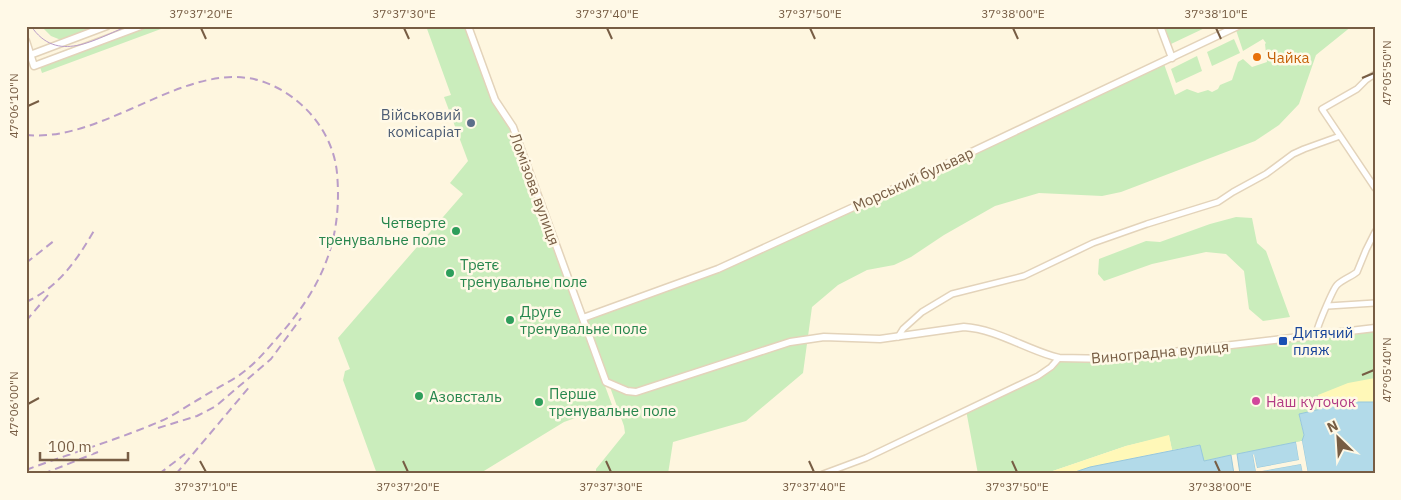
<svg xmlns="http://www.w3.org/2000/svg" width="1401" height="500" font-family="'IBM Plex Sans',sans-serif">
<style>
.green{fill:#caedbc}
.sand{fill:#fff8b8}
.water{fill:#b2dae9;stroke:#97c8dc}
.pier{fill:#fef6df}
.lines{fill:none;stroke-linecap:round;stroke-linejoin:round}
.minor-casing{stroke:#e3d3ba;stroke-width:8}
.tertiary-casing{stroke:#e3d3ba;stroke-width:9}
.minor{stroke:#fff;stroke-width:5}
.tertiary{stroke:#fff;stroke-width:6}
.tram{stroke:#ba9dc8;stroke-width:1}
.rail{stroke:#ba9dc8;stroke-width:2;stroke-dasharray:8 5;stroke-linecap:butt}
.ticks{fill:none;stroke:#775d44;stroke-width:2}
.food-dot{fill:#e8710a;stroke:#fff9e7;stroke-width:2}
.service-dot{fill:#5c6f8a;stroke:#fff9e7;stroke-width:2}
.leisure-dot{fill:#2e9e5b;stroke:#fff9e7;stroke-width:2}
.transit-dot{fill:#1a4fb4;stroke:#fff9e7;stroke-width:2}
.hotel-dot{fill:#d1479c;stroke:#fff9e7;stroke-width:2}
.labels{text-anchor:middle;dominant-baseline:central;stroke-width:5;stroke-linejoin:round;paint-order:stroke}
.food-label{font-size:15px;fill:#c56008;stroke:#fff9e7;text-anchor:start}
.service-label{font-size:15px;fill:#4e5e75;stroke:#fff9e7;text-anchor:end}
.street-label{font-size:15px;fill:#775d44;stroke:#fff9e7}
.leisure-label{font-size:15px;fill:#27864d;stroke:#fff9e7;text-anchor:start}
.transit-label{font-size:15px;fill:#164399;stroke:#fff9e7;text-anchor:start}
.hotel-label{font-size:15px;fill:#b23c85;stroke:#fff9e7;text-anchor:start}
.neatline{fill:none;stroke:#775d44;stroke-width:2}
.ticks-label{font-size:12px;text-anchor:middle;fill:#775d44}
</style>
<rect width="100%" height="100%" fill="#fef6df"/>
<!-- green -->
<path class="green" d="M41,26h58l-38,14 -10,-4z
M151,26h18l-127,47 -2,-6z
M426,26h39l27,75 19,29 101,275 -48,17 -85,52h-102l-34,-94 2,-9 5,-2 -12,-31 125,-144 -13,-11 18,-22 -24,-64 7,-2z
M1164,26h45l-38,18z
M1243,26h109l-36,29 -17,49 -20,21 -24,16 -134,51 -19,4 -63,-3 -44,13 -51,29 -33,22 -17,8 -27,5 -29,15 -26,22 -9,66 -57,48 -73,21 -5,32h-72v-5l29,-36 -1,-7 -38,-106 134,-49 444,-207 11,31 12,-6 11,4 10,-3 4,2 6,-3 2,-4 12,-5 6,-18 5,-3 9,8 15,-5 -2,-18 1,-1 -3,-4 -20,12 -7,-21z
M1234,39l6,14 -28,13 -5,-14z
M1197,56l5,15 -26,12 -5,-14z
M1236,217l16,1 5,25 9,8 24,66 -27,4 -14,-12 -5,-38 -18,-17 -20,-2 -54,12 -48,17 -6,-7 1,-15 47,-18 14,1 50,-18z
M1375,328v64l-57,3 3,14 -22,6 5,21 -2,5 -99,20 -3,-16 -28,5 -3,-14 -43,10 -82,28h-66l-12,-64 72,-34 21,-18 39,1z"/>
<!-- sand -->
<path class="sand" d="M1375,378v24h-56l-1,-7 30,-12z
M1169,435l3,15 -82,17 -21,7h-25l82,-28z"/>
<!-- water -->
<path class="water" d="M1319,402h56v72h-67l-6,-33 2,-6 -5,-21 22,-5z
M1296,442l3,18 -42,8 -3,-13h-1l3,17 45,-8 2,10h-63l-3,-20z
M1200,445l4,16 27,-6 3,19h-165l21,-7z"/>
<!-- pier -->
<path class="pier" d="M1300,441h2l6,33h-5l-2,-10 -45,8 -3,-17 1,-1 3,14 42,-8 -3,-18h3l3,20 1,1z"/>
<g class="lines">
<!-- minor casing -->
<g class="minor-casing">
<path id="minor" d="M1375,74l-9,6 -9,9 -35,20 53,79
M1328,306l47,-3
M1316,335c0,-6 17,-46 21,-50 6,-6 14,-8 20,-13l9,-22 9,-18
M898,337l5,-8 19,-17 30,-18 72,-18 69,-33 54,-19 71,-22 15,-10 33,-18 27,-20 11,-5 36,-13
M823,474l43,-16 172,-82 13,-9 8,-9"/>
</g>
<!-- tertiary casing -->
<g class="tertiary-casing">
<path id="tertiary" d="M468,26l27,74 18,27 93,255 21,9 9,1 154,-50 34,-5 56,2 84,-12c31,2 58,20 88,29l7,2 54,1 262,-31
M1160,26l12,32
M26,41l8,25 107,-40
M30,55l77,-29
M583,318l135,-49 186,-85 334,-158"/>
</g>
<!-- minor -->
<use href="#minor" class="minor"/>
<!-- tertiary -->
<use href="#tertiary" class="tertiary"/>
<!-- tram -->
<path class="tram" d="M31,26c26,39 64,13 97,0"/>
<!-- rail -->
<path class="rail" d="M26,135c80,8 161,-77 235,-54 40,13 72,50 76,92 6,68 -16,116 -60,165 -12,14 -24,28 -39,38 -12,8 -25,14 -37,22 -13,7 -26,17 -40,23 -44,19 -90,32 -135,49
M26,263l29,-23
M26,302c33,-15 51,-42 69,-73
M26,321l23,-27
M158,428l39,-12 19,-10 55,-47 30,-41
M43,474l55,-22
M159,474l26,-20
M176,474l75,-89"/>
</g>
<!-- ticks -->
<path class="ticks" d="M201,28l5,11M404,28l5,11M607,28l5,11M810,28l5,11M1013,28l5,11M1216,28l5,11M1362,78l12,-5M28,106l11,-5M1362,375l12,-5M28,404l11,-6M200,461l6,11M403,461l5,11M606,461l5,11M809,461l5,11M1012,461l5,11M1215,461l5,11"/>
<!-- markers -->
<circle class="food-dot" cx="1257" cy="57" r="5"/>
<circle class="service-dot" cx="471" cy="123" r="5"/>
<g class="leisure-dot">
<circle cx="456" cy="231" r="5"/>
<circle cx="450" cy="273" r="5"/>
<circle cx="510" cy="320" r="5"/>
<circle cx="419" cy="396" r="5"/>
<circle cx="539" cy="402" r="5"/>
</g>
<rect class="transit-dot" x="1278" y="336" width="10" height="10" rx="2.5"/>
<circle class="hotel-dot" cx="1256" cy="401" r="5"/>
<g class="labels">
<!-- food labels -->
<g class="food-label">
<text x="1267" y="57">Чайка</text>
</g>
<!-- service labels -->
<g class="service-label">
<text x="461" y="114">Військовий<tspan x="461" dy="17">комісаріат</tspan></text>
</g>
<!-- street labels -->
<g class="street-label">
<text transform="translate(913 179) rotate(-25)">Морський бульвар</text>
<text transform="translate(535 189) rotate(70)">Ломізова вулиця</text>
<text transform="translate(1160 352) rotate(-5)">Виноградна вулиця</text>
</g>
<!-- leisure labels -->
<g class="leisure-label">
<text x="446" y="222" text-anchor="end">Четверте<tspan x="446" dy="17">тренувальне поле</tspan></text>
<text x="460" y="264">Третє<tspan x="460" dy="17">тренувальне поле</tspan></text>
<text x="520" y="311">Друге<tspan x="520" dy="17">тренувальне поле</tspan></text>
<text x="549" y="393">Перше<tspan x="549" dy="17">тренувальне поле</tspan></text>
<text x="429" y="396">Азовсталь</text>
</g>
<!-- transit labels -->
<g class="transit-label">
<text x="1293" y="332">Дитячий<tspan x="1293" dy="17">пляж</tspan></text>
</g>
<!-- hotel labels -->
<g class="hotel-label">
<text x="1266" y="401">Наш куточок</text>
</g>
</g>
<!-- border -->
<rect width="1401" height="500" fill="none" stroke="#fff9e7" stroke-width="55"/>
<!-- north arrow -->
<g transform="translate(1338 438) rotate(335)" stroke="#fff9e7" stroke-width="4" paint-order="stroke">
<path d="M0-4L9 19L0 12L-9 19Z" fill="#775d44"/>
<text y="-8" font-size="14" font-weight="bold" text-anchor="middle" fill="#775d44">N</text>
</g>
<!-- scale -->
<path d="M40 452v8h88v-8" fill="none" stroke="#775d44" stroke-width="2.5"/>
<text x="48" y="452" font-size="15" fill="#775d44" stroke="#fff9e7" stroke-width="4" paint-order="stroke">100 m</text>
<rect x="28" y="28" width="1346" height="444" class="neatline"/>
<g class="ticks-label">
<text x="201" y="18">37°37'20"E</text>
<text x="404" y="18">37°37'30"E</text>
<text x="607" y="18">37°37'40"E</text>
<text x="810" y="18">37°37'50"E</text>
<text x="1013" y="18">37°38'00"E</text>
<text x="1216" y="18">37°38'10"E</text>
<text transform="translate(1387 73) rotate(-90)" y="4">47°05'50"N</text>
<text transform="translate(14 106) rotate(-90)" y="4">47°06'10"N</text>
<text transform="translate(1387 370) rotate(-90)" y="4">47°05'40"N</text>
<text transform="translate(14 404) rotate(-90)" y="4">47°06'00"N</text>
<text x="206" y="491">37°37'10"E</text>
<text x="408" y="491">37°37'20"E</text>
<text x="611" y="491">37°37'30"E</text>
<text x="814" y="491">37°37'40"E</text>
<text x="1017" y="491">37°37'50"E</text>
<text x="1220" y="491">37°38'00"E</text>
</g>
</svg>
